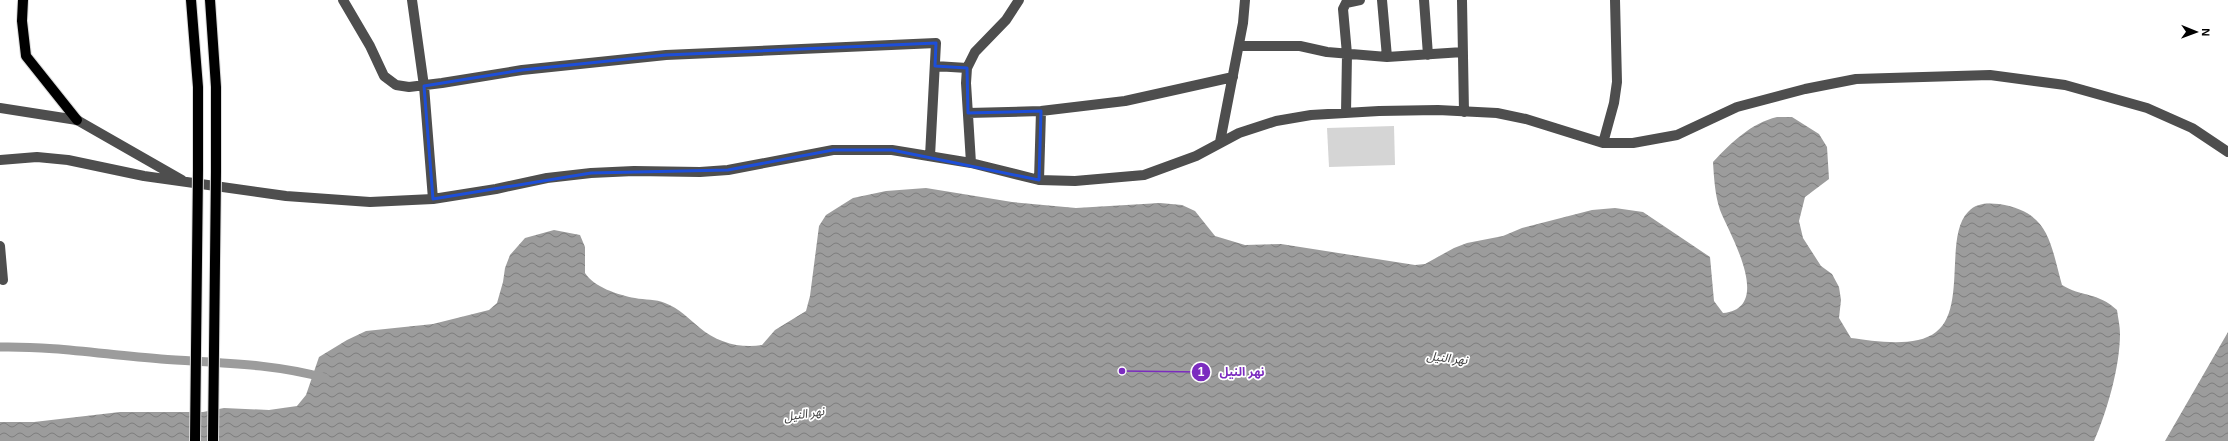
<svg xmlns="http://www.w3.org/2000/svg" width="2228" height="441" font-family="Arial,'Noto Sans Arabic',sans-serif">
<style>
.grass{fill:#d5d5d5}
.water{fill:url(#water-waves)}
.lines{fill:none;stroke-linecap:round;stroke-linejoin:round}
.canal{stroke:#9c9c9c;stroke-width:9}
.major-casing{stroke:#dbdbdb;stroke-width:12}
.minor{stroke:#4e4e4e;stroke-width:10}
.major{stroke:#000;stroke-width:10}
.major-bridge-casing{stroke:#dbdbdb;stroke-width:12;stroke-linecap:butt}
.major-bridge{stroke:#000;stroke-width:10}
.marked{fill:none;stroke:#1d4ed8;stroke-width:3;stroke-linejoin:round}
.labels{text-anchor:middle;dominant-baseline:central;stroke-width:3.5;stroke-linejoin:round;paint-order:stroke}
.water-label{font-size:12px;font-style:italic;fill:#3d3d3d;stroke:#fff}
.leader{fill:none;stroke:#7b2cbf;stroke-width:1.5}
.callout-dot{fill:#7b2cbf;stroke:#fff;stroke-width:1.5}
.mark-label{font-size:12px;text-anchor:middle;font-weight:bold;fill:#fff}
.callout-label{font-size:12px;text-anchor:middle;font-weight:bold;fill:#7b2cbf;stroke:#fff;stroke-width:3.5;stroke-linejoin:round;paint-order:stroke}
</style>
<defs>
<pattern id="water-waves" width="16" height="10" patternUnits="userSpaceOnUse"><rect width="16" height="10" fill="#9c9c9c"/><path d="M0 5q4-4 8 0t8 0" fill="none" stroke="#7d7d7d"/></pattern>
</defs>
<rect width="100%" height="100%" fill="#fff"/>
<!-- grass -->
<path class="grass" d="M1394,126l1,39 -66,2 -2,-39z"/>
<!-- water -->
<path class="water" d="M1777,117h15l27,17 8,13 2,32 -24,18 -6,24 4,17 18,28 11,8 7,13 2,13 -2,18 12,20c23,3 65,10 85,-6 31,-23 8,-96 32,-120 8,-9 19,-9 31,-8 51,8 51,39 63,81 19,12 36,7 55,25 1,8 3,16 3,24 0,32 -13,78 -26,107h-2094v-19h34l86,-10h83l21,-4 45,2 28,-4 9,-11 13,-38 28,-17 19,-9 67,-7 56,-14 8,-7 6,-21 2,-14 5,-13 15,-17 29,-8 26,5 5,12v26c9,14 33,22 50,25 10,2 21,1 30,5 14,5 24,16 35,25 16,14 41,21 62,17l13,-15 31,-19 4,-15 9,-70 7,-11 27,-17 33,-7 40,-3 86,14 64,6 84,-5 22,2 13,6 20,25 30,9 36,-1 134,21 10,-1 29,-16 13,-5 36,-7 19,-8 70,-18 23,-2 28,4 67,45 4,44 9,12c51,-5 7,-78 -3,-103 -5,-15 -6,-32 -7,-48 18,-19 38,-39 64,-45z
M2228,332v109h-63z"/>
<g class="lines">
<!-- canal -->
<path class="canal" d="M0,347c54,-1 107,8 161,12 54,4 111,4 164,19"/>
<!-- major casing -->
<g class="major-casing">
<path id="major" d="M23,0l-1,21 4,35 51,64
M191,0l7,87v83
M210,0l6,87v85"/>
</g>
<!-- minor -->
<path class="minor" d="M343,0l27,46 14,30 12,9 13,2 33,-4 80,-13 144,-15 270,-12 -6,113
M412,0l12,86 9,113
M1382,0l5,57
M1424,0l4,55
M1462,0l2,112
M1239,46h61l27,6 60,5 76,-5
M935,66l32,2
M0,108l77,12 105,60
M968,113l73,-2 84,-10 108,-24
M1346,113l1,-59 -4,-45 3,-6 14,-3
M1220,142l23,-119 2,-23
M1603,143l11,-40 3,-21 -2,-82
M0,160l37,-3 31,3 76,16 142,20 84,6 63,-3 63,-10 51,-11 44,-5 43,-2 66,1 28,-2 105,-20h59l79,13 68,17 36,1 69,-6 52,-19 43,-23 37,-12 35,-6 68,-4 59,-1 59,3 29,6 77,24h30l44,-8 60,-28 68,-18 51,-10 134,-4 75,10 82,23 45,20 36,24
M971,163l-5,-80 1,-15 8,-16 31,-32 13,-20
M1039,180l2,-69
M0,246l3,34"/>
<!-- major -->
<use href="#major" class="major"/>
<!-- major-bridge casing -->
<g class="major-bridge-casing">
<path id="major-bridge" d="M195,441l3,-271
M213,441l3,-269"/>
</g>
<!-- major-bridge -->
<use href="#major-bridge" class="major-bridge"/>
</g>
<!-- marked area -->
<path class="marked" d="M936,43l-1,23 32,2 1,45 73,-2 -2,69 -147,-30h-59l-105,20 -137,3 -158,26 -9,-113 98,-16 144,-15z"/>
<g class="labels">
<!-- water labels -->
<g class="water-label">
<text transform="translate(1447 358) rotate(6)">نهر النيل</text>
<text transform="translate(804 414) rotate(-9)">نهر النيل</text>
</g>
</g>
<!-- callouts -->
<path class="leader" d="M1122 371L1201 372"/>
<g class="callout-dot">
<circle cx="1122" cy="371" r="4"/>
<circle cx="1201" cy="372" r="10"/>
</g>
<g class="mark-label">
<text x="1201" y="376">1</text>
</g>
<g class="callout-label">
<text x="1242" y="376">نهر النيل</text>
</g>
<!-- north arrow -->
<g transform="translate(2196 32) rotate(91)" stroke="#ffffff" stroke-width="3" paint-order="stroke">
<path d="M0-3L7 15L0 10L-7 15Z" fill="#000000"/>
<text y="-6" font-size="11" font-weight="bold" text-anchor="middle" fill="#000000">N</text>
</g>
</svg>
